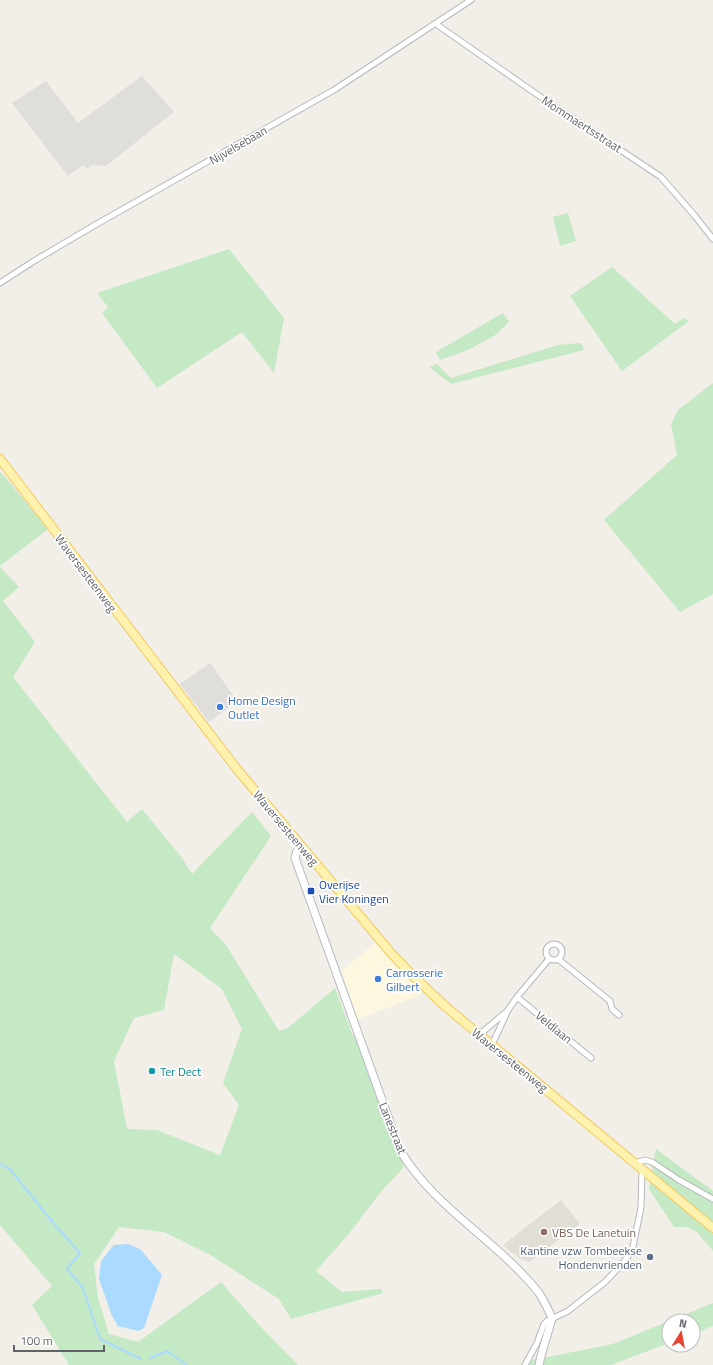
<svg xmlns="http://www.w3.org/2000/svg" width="713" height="1365" font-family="'Titillium Web',sans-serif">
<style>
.commercial{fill:#fef7e0}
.industrial{fill:#e0deda}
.education{fill:#e1ded6}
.green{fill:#c5e8c5;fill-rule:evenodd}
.water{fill:#aadaff}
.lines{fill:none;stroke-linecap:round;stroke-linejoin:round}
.stream{stroke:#aadaff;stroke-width:2}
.street-casing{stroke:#b5b8bc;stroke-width:7}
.secondary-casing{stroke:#b6babf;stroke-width:9}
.primary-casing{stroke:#f2c960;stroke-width:10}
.street{stroke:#fff;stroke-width:5}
.secondary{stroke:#fff;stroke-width:7}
.primary{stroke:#fff2af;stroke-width:8}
.shop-dot{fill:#3f7fe0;stroke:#fff;stroke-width:1.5}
.transit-dot{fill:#1a4fb4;stroke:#fff;stroke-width:1.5}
.culture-dot{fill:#0f9aa8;stroke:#fff;stroke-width:1.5}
.education-dot{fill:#8d6e63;stroke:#fff;stroke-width:1.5}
.service-dot{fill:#5c6f8a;stroke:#fff;stroke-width:1.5}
.labels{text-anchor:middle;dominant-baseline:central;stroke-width:3.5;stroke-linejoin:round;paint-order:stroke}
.street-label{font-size:12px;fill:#5f6368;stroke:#fff}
.shop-label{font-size:12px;fill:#366cbe;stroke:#fff;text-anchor:start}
.transit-label{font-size:12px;fill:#164399;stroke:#fff;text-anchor:start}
.culture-label{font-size:12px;fill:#0d838f;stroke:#fff;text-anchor:start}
.education-label{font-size:12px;fill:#785e54;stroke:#fff;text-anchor:start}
.service-label{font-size:12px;fill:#4e5e75;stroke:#fff;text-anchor:end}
</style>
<rect width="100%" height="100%" fill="#f1efe8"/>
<!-- commercial -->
<path class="commercial" d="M375,943l48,51 -65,25 -17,-48z"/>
<!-- industrial -->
<path class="industrial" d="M142,76l32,36 -68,54 -13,-1 -6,4 -4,-4 -15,11 -56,-73 34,-22 32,42z
M210,663l23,32v9l-24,18 -29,-38z"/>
<!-- education -->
<path class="education" d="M561,1200l19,24 -51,38 -11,-4 -2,-4 -4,-1 -9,-8z"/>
<!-- green -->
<path class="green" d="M568,213l8,28 -16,5 -7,-29z
M229,249l55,69 -10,55 -32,-41 -85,56 -55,-75 6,-6 -11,-14z
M612,267l63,57 9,-6 5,3 -67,50 -52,-75z
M503,313l6,9 -15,14 -26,14 -28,10 -4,-8z
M581,343l3,7 -133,34 -22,-17 8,-3 14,14 107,-33z
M713,383v211l-33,18 -76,-92 73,-65 -6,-31 7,-14z
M1,472l47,57 -48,37v-93z
M0,567l19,20 -16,14 32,41 -22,35 114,145 15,-13 40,49 10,16 60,-62 19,24 -61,92 16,17 53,86 9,-3 47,-40 17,45 8,15 44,119 -24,26 -33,43 -31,35 26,21 39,-3 2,4 -92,26 -12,-20 -70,-45 -45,-22 -45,-5 -25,37 4,34 11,36 29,8 83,-60 37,42 40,41h-229l-37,-60 20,-19 -52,-61zM174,954l48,35 20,40 -19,54 16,22 -19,50 -63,-25 -30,-1 -13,-68 20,-43 30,-8z
M656,1149l57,42v60l-16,-19 -10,-5h-13l-25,-38z
M713,1303v23l-20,8v-13h-24z
M669,1321v22l-58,22h-89l5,-4 86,-17z"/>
<!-- water -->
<path class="water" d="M128,1244l12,5 22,26 -18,53 -6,3 -20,-5 -6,-10 -13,-37 2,-18 13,-16z"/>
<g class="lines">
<!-- stream -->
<path class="stream" d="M0,1164l10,5 45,56 25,28 -13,16 16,19 17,51 41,20
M150,1358l17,-7 20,14"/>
<!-- street casing -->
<g class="street-casing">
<path id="street" d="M436,24l96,67 129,86 34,39 18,23
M0,283l34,-22 61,-36 239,-135 137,-90
M546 952a8 8 0 1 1 16 0a8 8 0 1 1-16 0Z
M558,959l52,42 2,8 7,6
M517,997l74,61
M479,1035l27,-23
M492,1045l16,-35 9,-13 32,-38
M635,1163l10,-3 7,2 27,18 34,19
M525,1365l12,-22 7,-19 3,-3 21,-10 37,-29 18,-19 9,-12 9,-43 1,-38"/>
</g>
<!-- secondary casing -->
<g class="secondary-casing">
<path id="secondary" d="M301,847l-4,4 -2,7 105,292c33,57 98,91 139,143 5,8 9,16 13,25 -4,16 -10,31 -13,47"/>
</g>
<!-- primary casing -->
<g class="primary-casing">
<path id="primary" d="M0,459l236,309 155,185 20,21 35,33 267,221"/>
</g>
<!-- street -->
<use href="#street" class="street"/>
<!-- secondary -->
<use href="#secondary" class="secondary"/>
<!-- primary -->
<use href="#primary" class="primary"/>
</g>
<!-- markers -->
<g class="shop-dot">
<circle cx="220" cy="707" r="4"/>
<circle cx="378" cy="979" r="4"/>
</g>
<rect class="transit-dot" x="307" y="887" width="8" height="8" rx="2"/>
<circle class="culture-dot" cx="152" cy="1071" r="4"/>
<circle class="education-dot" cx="544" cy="1232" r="4"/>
<circle class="service-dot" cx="650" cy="1257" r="4"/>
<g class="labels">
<!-- street labels -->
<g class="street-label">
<text transform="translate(582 124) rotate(33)">Mommaertsstraat</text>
<text transform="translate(238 145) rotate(-30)">Nijvelsebaan</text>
<text transform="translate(86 573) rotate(53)">Waversesteenweg</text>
<text transform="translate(286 828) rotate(50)">Waversesteenweg</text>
<text transform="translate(554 1027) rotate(39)">Veldlaan</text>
<text transform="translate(510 1060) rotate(39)">Waversesteenweg</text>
<text transform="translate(393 1128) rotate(68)">Lanestraat</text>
</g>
<!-- shop labels -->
<g class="shop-label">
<text x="228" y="700">Home Design<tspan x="228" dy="14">Outlet</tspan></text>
<text x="386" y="972">Carrosserie<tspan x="386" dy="14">Gilbert</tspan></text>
</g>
<!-- transit labels -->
<g class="transit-label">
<text x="319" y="884">Overijse<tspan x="319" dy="14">Vier Koningen</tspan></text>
</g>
<!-- culture labels -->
<g class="culture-label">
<text x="160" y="1071">Ter Dect</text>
</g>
<!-- education labels -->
<g class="education-label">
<text x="552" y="1232">VBS De Lanetuin</text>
</g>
<!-- service labels -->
<g class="service-label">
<text x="642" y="1250">Kantine vzw Tombeekse<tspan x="642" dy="14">Hondenvrienden</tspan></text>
</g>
</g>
<!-- north arrow -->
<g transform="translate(681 1333) rotate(11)"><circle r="19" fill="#ffffff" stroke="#bfc1c3"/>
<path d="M0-3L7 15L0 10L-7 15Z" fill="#ea4335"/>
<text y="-6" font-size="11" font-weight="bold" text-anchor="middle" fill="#5f6368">N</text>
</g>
<!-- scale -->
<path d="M14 1345v6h90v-6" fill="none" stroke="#5f6368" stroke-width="2"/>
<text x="20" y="1345" font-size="12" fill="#5f6368" stroke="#ffffff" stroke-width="3" paint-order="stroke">100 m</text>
</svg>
